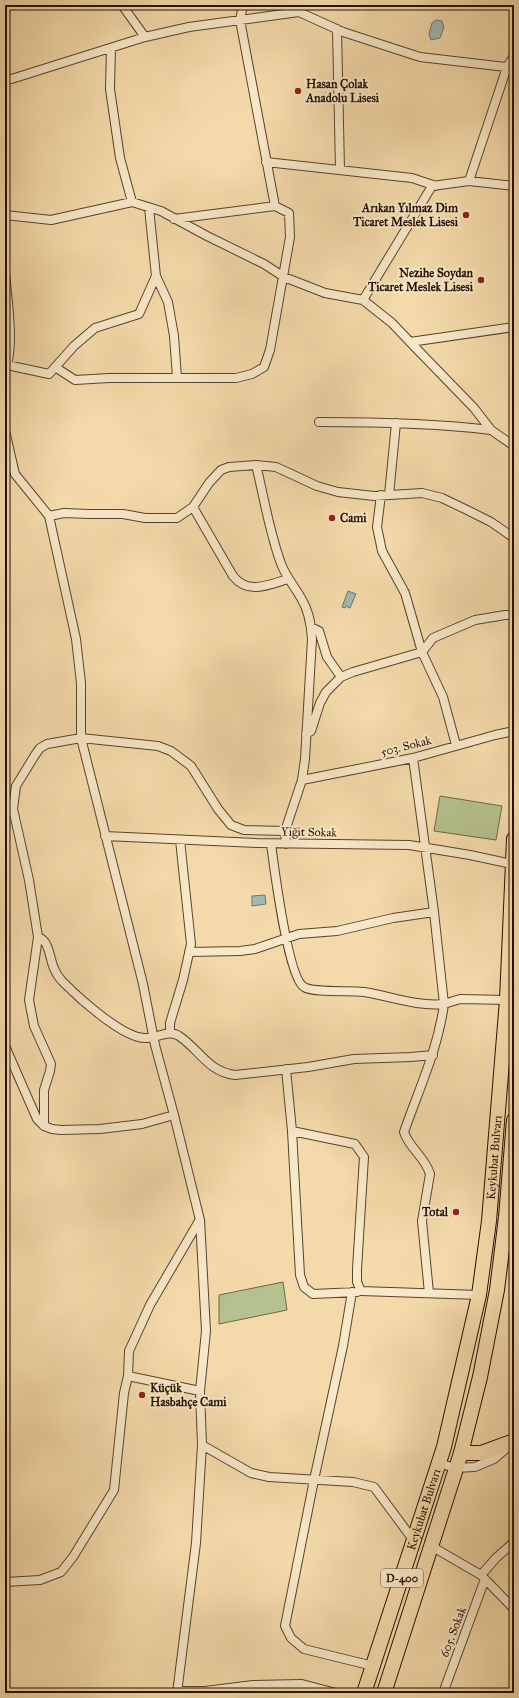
<svg xmlns="http://www.w3.org/2000/svg" width="519" height="1698" font-family="'IM FELL Great Primer',serif">
<style>
.green{fill:#b5c18e;stroke:#6c6947}
.water{fill:#a1b8b4;stroke:#6f756c}
.lines{fill:none;stroke-linecap:round;stroke-linejoin:round}
.street-casing{stroke:#58432a;stroke-width:10}
.highway-casing{stroke:#241100;stroke-width:16}
.street{stroke:#f8e7c8;stroke-width:8}
.highway{stroke:#f4daaa;stroke-width:14}
.poi-dot{fill:#8f2418;stroke:#f8e7c8;stroke-width:1.5}
.labels{text-anchor:middle;dominant-baseline:central;stroke-width:4;stroke-linejoin:round;paint-order:stroke}
.shield{fill:#f8e7c8;stroke:#64513c;stroke-width:1}
.shield-label{font-size:11px;font-weight:bold;fill:#241100}
.poi-label{font-size:12px;font-weight:bold;fill:#241100;stroke:#f8e7c8;text-anchor:start}
.street-label{font-size:12px;fill:#241100;stroke:#f8e7c8}
</style>
<rect width="100%" height="100%" fill="#f4daaa"/>
<filter id="stains"><feTurbulence type="fractalNoise" baseFrequency=".005" numOctaves="4"/><feColorMatrix values="0 0 0 0 .2 0 0 0 0 .09 0 0 0 0 .02 0 0 0 .5 -.17"/></filter>
<radialGradient id="worn" r=".72"><stop offset=".6" stop-color="#630" stop-opacity="0"/><stop offset="1" stop-color="#630" stop-opacity=".3"/></radialGradient>
<!-- green -->
<path class="green" d="M440,796l62,10 -6,34 -62,-9z
M283,1282l4,28 -68,14v-29z"/>
<!-- water -->
<path class="water" d="M436,20l6,1 2,6 -4,11 -9,2 -2,-6 3,-11z
M348,591l8,3 -6,14 -4,-2 -1,2 -3,-1z
M265,895l1,9 -14,2v-10z"/>
<g class="lines">
<!-- street casing -->
<g class="street-casing">
<path id="street" d="M122,5l23,32
M510,5l4,2
M337,29l3,141
M111,48l-1,41 10,69 12,44
M5,81l140,-44 44,-10 110,-15 44,20 77,25 94,11
M266,162l146,16 24,8
M469,181l38,-114 7,-11
M5,215l46,5 81,-18 29,9 46,25 57,28 20,13 41,16 38,7 29,23 18,19 64,66 17,22 23,16
M174,219l101,-13 -35,-186 3,-15
M5,273c2,22 10,77 0,96
M156,276l12,26 6,34 3,42
M363,300l69,-114 37,-5 45,5
M410,342l104,-15
M7,365l42,9 25,-28 21,-18 44,-14 17,-38 -7,-68
M55,367l20,13 34,-2h127l16,-4 12,-7 6,-17 20,-113 -1,-24 -14,-7
M319,422c58,0 115,1 172,8
M5,431l10,43 34,42 27,123 5,44v55l62,246 12,61 19,70 26,105 6,111 -6,60 2,54 -6,98 -19,150
M256,465c8,32 14,71 26,101 5,12 13,21 19,32 8,13 10,26 11,41l-7,120 -3,21 -17,51 1,13
M381,495l-4,32 5,24 23,42 17,59 21,45 13,48
M389,495l7,-72
M193,507l40,69c15,19 35,9 55,3
M49,516l15,-3 25,1h34l22,4h32l16,-11 16,-24 12,-13 8,-3 27,-2 20,2 41,19 21,6 36,4 48,-3 20,5 23,11 26,13 23,16
M311,627l8,4 8,26 14,20
M306,734l5,-3 9,-28 6,-11 15,-15 12,-5 69,-20 11,-14 42,-18 30,-5h9
M302,780l111,-22 82,-23 19,-4
M105,836l152,7 152,2 61,10 42,9
M271,844c3,22 17,134 33,143 9,6 46,3 60,5 26,4 53,15 80,12l-10,-92 -21,-154
M38,937c12,4 11,21 16,31 2,6 6,11 10,15 16,16 58,54 80,55 11,1 25,-9 35,-2 20,13 29,36 56,39l73,-8 46,-8 57,-2 22,-2
M189,952l51,-1 15,-2 44,-15 38,-3 56,-13 41,-6
M170,1033v-10l13,-43 8,-36 -11,-104
M5,1046l32,73 7,7 8,3 9,1 39,-1 42,-5 32,-9
M286,1069l6,62 8,144 4,12 9,7 44,-2
M44,1126v-36l6,-19 1,-7 -17,-38 -5,-26 9,-63 -9,-57 -16,-71 3,-23 19,-31 5,-7 7,-4 34,-6 77,8 13,5 20,15 27,43 13,16 13,5 41,1
M292,1131l63,13 9,13 -7,112v13l4,9 118,4
M352,1292l-9,54 -29,134 -29,146 6,12 13,11 69,17
M429,1293l-7,-72 8,-47c-5,-17 -21,-26 -26,-42 15,-43 34,-83 40,-128l16,-5 47,1
M128,1376l1,-25 21,-46 49,-84
M202,1445l49,28 18,4 84,5 21,5 40,54
M439,1463l16,5 20,-1 19,-8 15,-13
M431,1546l50,29 33,34
M481,1575l15,-17 18,-16
M5,1582l35,-2 21,-8 12,-15 41,-67 10,-97 4,-17 72,15
M5,1637v27
M177,1691h28l48,-6 49,-1 34,9
M443,1693l42,-114"/>
</g>
<!-- highway casing -->
<g class="highway-casing">
<g id="highway">
<path d="M461,1453h20l33,-12"/>
<path id="s1" d="M364,1693l80,-246 35,-152 10,-74 18,-221 7,-161"/>
<path d="M384,1693l77,-240 19,-76 17,-87 9,-73 8,-97"/>
</g>
</g>
<!-- street -->
<use href="#street" class="street"/>
<!-- highway -->
<use href="#highway" class="highway"/>
</g>
<!-- markers -->
<g class="poi-dot">
<circle cx="298" cy="91" r="4"/>
<circle cx="466" cy="215" r="4"/>
<circle cx="481" cy="280" r="4"/>
<circle cx="332" cy="518" r="4"/>
<circle cx="456" cy="1212" r="4"/>
<circle cx="142" cy="1395" r="4"/>
</g>
<g class="labels">
<!-- shield labels -->
<rect class="shield" x="381" y="1569" width="42" height="18" rx="3"/>
<g class="shield-label">
<text x="402" y="1578">D-400</text>
</g>
<!-- poi labels -->
<g class="poi-label">
<text x="306" y="84">Hasan Çolak<tspan x="306" dy="14">Anadolu Lisesi</tspan></text>
<text x="458" y="208" text-anchor="end">Arıkan Yılmaz Dim<tspan x="458" dy="14">Ticaret Meslek Lisesi</tspan></text>
<text x="473" y="273" text-anchor="end">Nezihe Soydan<tspan x="473" dy="14">Ticaret Meslek Lisesi</tspan></text>
<text x="340" y="518">Cami</text>
<text x="448" y="1212" text-anchor="end">Total</text>
<text x="150" y="1388">Küçük<tspan x="150" dy="14">Hasbahçe Cami</tspan></text>
</g>
<!-- street labels -->
<g class="street-label">
<text transform="translate(406 746) rotate(-14)">503. Sokak</text>
<text transform="translate(309 832) rotate(1)">Yiğit Sokak</text>
<text stroke="none"><textPath href="#s1" startOffset="553">Keykubat Bulvarı</textPath></text>
<text stroke="none"><textPath href="#s1" startOffset="193">Keykubat Bulvarı</textPath></text>
<text transform="translate(453 1632) rotate(-69)">605. Sokak</text>
</g>
</g>
<!-- margin -->
<rect width="519" height="1698" fill="none" stroke="#f4daaa" stroke-width="20"/>
<rect x="6" y="6" width="507" height="1686" fill="none" stroke="#241100" stroke-width="2"/>
<rect x="10" y="10" width="499" height="1678" fill="none" stroke="#241100"/>
<rect width="100%" height="100%" filter="url(#stains)"/>
<rect width="100%" height="100%" fill="url(#worn)"/>
</svg>
